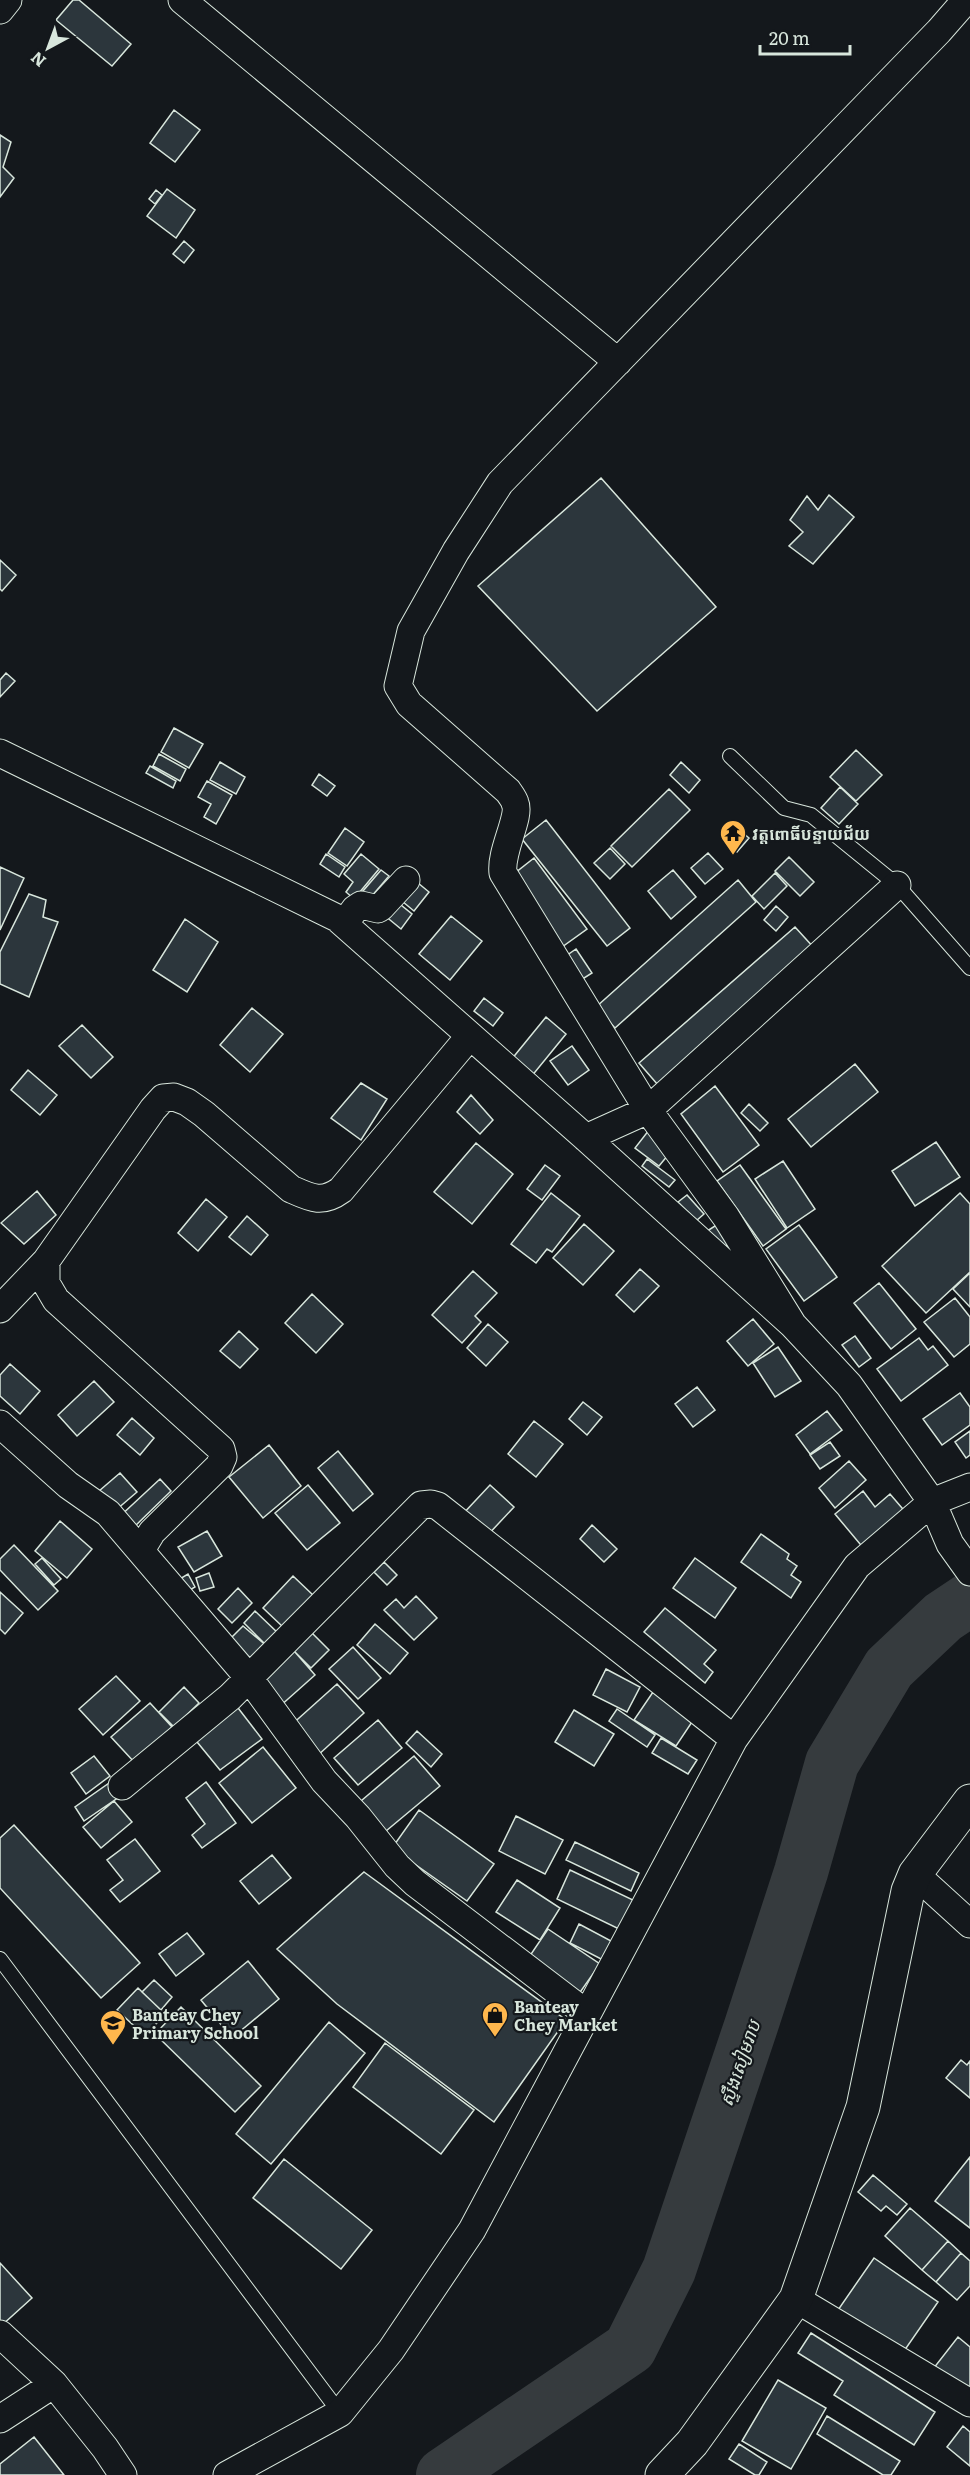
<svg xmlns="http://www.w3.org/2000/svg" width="970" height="2475" font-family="Literata,'Noto Sans Khmer',serif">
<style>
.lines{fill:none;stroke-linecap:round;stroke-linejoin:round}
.river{stroke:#363b3e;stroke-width:54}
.building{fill:#2c363c;stroke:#d8e6dc;stroke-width:1.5}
.lane-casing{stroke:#d8e6dc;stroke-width:16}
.street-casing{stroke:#d8e6dc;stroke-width:29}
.secondary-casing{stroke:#d8e6dc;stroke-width:35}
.lane{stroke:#14181c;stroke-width:14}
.street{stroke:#14181c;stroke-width:27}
.secondary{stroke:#14181c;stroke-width:33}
.labels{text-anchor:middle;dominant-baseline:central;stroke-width:4.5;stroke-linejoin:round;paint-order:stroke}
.poi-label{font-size:16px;font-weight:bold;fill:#d8e6dc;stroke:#14181c;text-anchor:start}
.water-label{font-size:18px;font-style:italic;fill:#d8e6dc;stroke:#14181c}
</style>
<rect width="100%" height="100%" fill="#14181c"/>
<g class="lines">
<!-- river -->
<path class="river" d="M443,2475l187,-127 39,-78 82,-244 50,-154 31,-109 57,-95 54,-51 27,-18"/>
</g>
<!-- building -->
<path class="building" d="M73,0h6l52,44 -19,22 -56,-46z
M174,110l26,20 -25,32 -25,-19z
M0,135l11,7 -8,25 11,11 -14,19z
M167,189l28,21 -19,28 -29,-22z
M156,190l6,5 -7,9 -6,-5z
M184,241l10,9 -10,13 -11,-9z
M601,478l115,129 -119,104 -119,-125z
M829,495l25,22 -41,47 -24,-18 14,-14 -13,-12 17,-24 11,14z
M0,560l16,15 -14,16 -2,-2z
M6,673l9,8 -15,16v-17z
M174,728l29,16 -14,24 -28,-16z
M856,750l26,25 -26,26 -26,-24z
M159,754l27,15 -6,12 -27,-15z
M220,762l25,15 -9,17 -26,-14z
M681,762l19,18 -11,13 -19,-18z
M150,766l26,15 -3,7 -27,-15z
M319,774l16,12 -8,10 -15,-11z
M207,781l25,14 -16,29 -12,-7 7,-13 -13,-7z
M840,787l18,17 -19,20 -18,-16z
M669,789l21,21 -58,57 -21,-21z
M546,820l84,108 -23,18 -85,-107z
M735,826l14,12 -12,14 -14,-13z
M345,828l19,14 -17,24 -19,-13z
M610,848l15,16 -15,15 -16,-16z
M708,853l15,16 -18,15 -14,-16z
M326,854l19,13 -6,10 -19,-13z
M361,854l18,15 -25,30 -8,-7 7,-10 -9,-8z
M789,857l25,25 -14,14 -25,-25z
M534,858l53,71 -25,18 -52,-70z
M0,867l24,11 -24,52z
M381,870l8,6 -18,21 -8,-6z
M673,870l23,27 -25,22 -23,-28z
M775,873l12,13 -23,23 -12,-13z
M412,878l17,14 -15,19 -17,-14z
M738,880l18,22 -141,126 -19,-21z
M29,894l17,6 -3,17 15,5 -29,75 -29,-13v-32z
M396,901l16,13 -11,15 -17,-14z
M776,906l12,11 -12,14 -12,-11z
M451,916l31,25 -32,39 -31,-26z
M185,919l33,23 -31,50 -34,-22z
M795,927l20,22 -157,136 -19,-22z
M576,949l16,24 -11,7 -15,-24z
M484,998l19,15 -10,13 -19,-15z
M252,1008l31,26 -33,38 -30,-27z
M546,1017l20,17 -35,43 -20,-17z
M82,1025l31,32 -22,21 -32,-32z
M572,1046l17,24 -21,15 -18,-24z
M855,1064l23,28 -67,55 -23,-28z
M28,1070l29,25 -17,20 -29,-25z
M361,1083l26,16 -26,41 -30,-22z
M715,1086l44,59 -36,27 -42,-58z
M471,1095l22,25 -13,14 -23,-22z
M749,1104l19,19 -8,8 -19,-18z
M649,1130l24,19 -14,17 -24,-18z
M936,1142l24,35 -45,29 -23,-35z
M476,1143l37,31 -41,50 -38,-32z
M647,1159l28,21 -6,7 -27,-21z
M783,1161l32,48 -28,19 -32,-49z
M545,1165l15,11 -18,24 -15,-11z
M740,1165l46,64 -23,17 -46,-65z
M37,1191l19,24 -32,29 -23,-21z
M551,1193l29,23 -28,36 -5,-3 -11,14 -25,-19z
M960,1193l10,11v68l-44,41 -44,-47z
M687,1195l17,19 -8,7 -18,-19z
M206,1199l21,18 -29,34 -20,-18z
M247,1216l21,19 -17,20 -22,-18z
M584,1224l30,27 -31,34 -30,-27z
M718,1224l15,22 -15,9 -14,-22z
M799,1225l38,52 -33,24 -38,-52z
M640,1269l19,17 -25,26 -18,-17z
M473,1271l24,22 -22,23 6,6 -19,21 -30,-28z
M970,1273v34l-17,-18z
M879,1283l37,46 -25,20 -37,-46z
M312,1294l31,30 -27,29 -31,-30z
M955,1298l15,19v27l-16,13 -30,-35z
M753,1319l21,25 -26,22 -21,-25z
M488,1324l20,18 -22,24 -19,-18z
M239,1331l19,18 -18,19 -20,-17z
M855,1336l16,22 -12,9 -17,-22z
M919,1338l9,12 5,-4 15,19 -47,36 -24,-32z
M778,1347l23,34 -26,16 -22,-34z
M10,1364l30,27 -20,23 -20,-18v-21z
M94,1381l20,21 -37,34 -19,-21z
M697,1387l18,23 -22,17 -18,-23z
M960,1393l10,14v18l-28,20 -19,-26z
M583,1402l19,15 -15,18 -18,-16z
M827,1411l15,19 -32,24 -14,-19z
M132,1418l22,20 -14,17 -23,-20z
M534,1421l29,23 -27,33 -28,-23z
M970,1431v24l-4,3 -11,-16z
M830,1442l10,14 -20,13 -10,-14z
M269,1445l32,41 -38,32 -34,-41z
M338,1451l35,43 -20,17 -35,-43z
M849,1461l17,19 -31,28 -16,-20z
M120,1473l17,19 -21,18 -17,-19z
M160,1479l11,12 -41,40 -12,-13z
M308,1485l32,38 -33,27 -32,-37z
M490,1485l24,22 -30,32 -23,-23z
M863,1491l12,16 15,-13 18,21 -43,35 -30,-36z
M60,1521l32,28 -25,29 -32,-27z
M592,1525l25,24 -13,13 -24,-23z
M207,1531l15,25 -28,16 -16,-25z
M761,1534l28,20 -2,5 10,7 -6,9 10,7 -10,16 -50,-36z
M14,1545l44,46 -20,19 -38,-40v-11z
M42,1558l19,21 -7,6 -19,-21z
M695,1558l41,30 -21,30 -42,-30z
M384,1562l13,13 -10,10 -13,-13z
M209,1573l5,14 -14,4 -4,-13z
M188,1574l7,13 -10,6 -7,-13z
M293,1576l21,20 -30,32 -21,-20z
M238,1588l14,15 -20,20 -14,-14z
M0,1592l23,21 -18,21 -5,-5z
M416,1596l21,22 -23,22 -30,-30 12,-11 8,9z
M665,1608l51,42 -12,14 9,8 -8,11 -61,-51z
M255,1611l25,24 -12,12 -24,-24z
M375,1624l33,29 -18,21 -33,-29z
M243,1626l25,21 -20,21 -24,-23z
M310,1631l19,19 -18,18 -19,-19z
M288,1644l27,31 -36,32 -28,-31z
M353,1647l28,31 -23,21 -29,-30z
M606,1669l34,18 -13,25 -34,-17z
M116,1676l24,25 -37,34 -24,-26z
M337,1684l27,29 -48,44 -27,-30z
M184,1687l15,16 -25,24 -15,-15z
M653,1692l41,27 -18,27 -42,-26z
M150,1703l22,24 -37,36 -24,-26z
M235,1704l27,35 -42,31 -27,-33z
M617,1709l38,26 -8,12 -38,-26z
M574,1710l40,24 -20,32 -39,-24z
M378,1720l24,28 -44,37 -24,-27z
M417,1731l25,23 -11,13 -25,-24z
M661,1738l36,22 -9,14 -36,-21z
M263,1747l33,41 -44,35 -33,-40z
M94,1756l16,20 -24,18 -15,-21z
M414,1756l26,30 -60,50 -25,-30z
M112,1781l10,14 -38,26 -9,-14z
M206,1782l30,41 -34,25 -10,-13 13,-11 -19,-26z
M114,1801l18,21 -31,26 -18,-21z
M419,1810l75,54 -27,37 -75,-53z
M516,1816l47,24 -18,34 -46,-23z
M14,1825l126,138 -39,35 -101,-110v-50z
M135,1839l25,32 -40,31 -10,-12 13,-10 -16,-20z
M575,1842l64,31 -8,18 -65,-31z
M272,1855l19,23 -32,26 -19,-23z
M570,1870l63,30 -14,29 -62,-30z
M364,1872l202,148 -72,102 -157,-118 -60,-55z
M517,1880l43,28 -20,32 -44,-28z
M579,1924l34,18 -10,18 -33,-17z
M548,1929l52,35 -24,34 -51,-35z
M187,1933l17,21 -28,22 -17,-22z
M248,1961l31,38 -47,39 -31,-38z
M154,1980l18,17 -11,13 -19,-18z
M138,1988l27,26 -20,22 -28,-26z
M181,2007l80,79 -26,26 -80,-78z
M329,2022l36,31 -94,111 -35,-30z
M385,2043l89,67 -33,44 -88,-67z
M961,2060l6,5 3,-4v37l-24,-20z
M970,2157v71l-35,-27z
M284,2159l88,71 -31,39 -88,-71z
M873,2175l34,29 -10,11 -11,-9 -5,5 -23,-19z
M910,2208l38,33 -26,29 -37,-34z
M948,2241l13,12 -25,29 -14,-12z
M961,2253l9,8v25l-13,14 -21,-18z
M874,2258l64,44 -36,52 -64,-44z
M0,2263l32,35 -31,28 -1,-1z
M811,2333l124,79 -21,33 -80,-50 9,-14 -45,-28z
M958,2337l12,10v50l-37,-28z
M778,2380l48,28 -35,61 -49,-28z
M827,2416l73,45 -9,14h-8l-66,-41z
M963,2426l7,6v34l-23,-19z
M34,2437l30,38h-64v-11z
M739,2444l28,18 -8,13h-4l-26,-16z"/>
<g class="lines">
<!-- lane casing -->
<g class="lane-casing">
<path id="lane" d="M730,756l54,52 27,7 86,70 73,83
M0,1959l340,454"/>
</g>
<!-- street casing -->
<g class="street-casing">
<path id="street" d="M182,0l436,362
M0,10l8,-10
M0,753l337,165 249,220 207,187 56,60 83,117 18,42 20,28
M344,924l11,-15 6,-4 17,4 3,-2 25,-27
M586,1138l62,-28 249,-225
M46,1261v22l10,17 165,149 2,8 -4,9 -67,66 -11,18
M0,1309l46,-48 107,-152 10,-11 11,-1 13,5 17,12 87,75c20,9 31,15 50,1l128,-153
M793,1325l-67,-108 -78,-107 -145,-237c-3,-22 18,-56 12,-70 -1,-4 -5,-9 -7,-12l-99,-87 -11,-18 13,-55 45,-80 44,-68 439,-452 27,-31
M0,1424l68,61 40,28 141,165 75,103 34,36 39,49 18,17 172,131
M122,1786l108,-89 191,-192 10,-1 7,2 296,233
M915,1874l55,50
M796,2299l174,104
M0,2334l54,50 51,64 18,27
M0,2419l54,-35
M227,2475l113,-62 51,-63 81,-120 262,-491 123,-173 75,-64 38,-15"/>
</g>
<!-- secondary casing -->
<g class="secondary-casing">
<path id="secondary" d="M662,2475l30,-32 104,-144 67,-192 45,-216 7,-17 55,-73"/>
</g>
<!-- lane -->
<use href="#lane" class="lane"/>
<!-- street -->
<use href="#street" class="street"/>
<!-- secondary -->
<use href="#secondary" class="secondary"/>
</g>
<!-- icons -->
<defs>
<g id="temple-pin" transform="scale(1.35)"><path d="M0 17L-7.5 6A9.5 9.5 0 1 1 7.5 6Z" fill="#ffb74d" stroke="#14181c"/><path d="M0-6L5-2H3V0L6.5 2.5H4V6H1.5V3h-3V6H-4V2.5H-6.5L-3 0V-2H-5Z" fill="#111"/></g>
<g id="shop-pin" transform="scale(1.35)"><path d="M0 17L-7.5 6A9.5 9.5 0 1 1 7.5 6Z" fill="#ffb74d" stroke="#14181c"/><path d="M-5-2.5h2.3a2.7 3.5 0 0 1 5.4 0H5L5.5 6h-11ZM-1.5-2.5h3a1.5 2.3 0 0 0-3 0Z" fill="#111"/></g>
<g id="school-pin" transform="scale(1.35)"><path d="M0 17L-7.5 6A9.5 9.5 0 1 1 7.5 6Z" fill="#ffb74d" stroke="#14181c"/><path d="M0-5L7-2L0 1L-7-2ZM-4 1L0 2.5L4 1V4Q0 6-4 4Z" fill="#111"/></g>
</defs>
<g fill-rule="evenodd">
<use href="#temple-pin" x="733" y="833"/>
<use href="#shop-pin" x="495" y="2015"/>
<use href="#school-pin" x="113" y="2023"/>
</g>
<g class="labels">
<!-- poi labels -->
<g class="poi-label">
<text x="752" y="833">វត្តពោធិ៍បន្ទាយជ័យ</text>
<text x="514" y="2006">Banteay<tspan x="514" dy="18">Chey Market</tspan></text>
<text x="132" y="2014">Banteay Chey<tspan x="132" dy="18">Primary School</tspan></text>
</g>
<!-- water labels -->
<g class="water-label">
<text transform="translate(739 2063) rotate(-71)">ស្ទឹងសៀមរាប</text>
</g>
</g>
<!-- north arrow -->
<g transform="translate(48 48) rotate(221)" stroke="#14181c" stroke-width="4.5" paint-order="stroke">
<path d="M0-4.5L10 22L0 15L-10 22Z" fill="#d8e6dc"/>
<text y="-9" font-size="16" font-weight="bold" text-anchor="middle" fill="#d8e6dc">N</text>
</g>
<!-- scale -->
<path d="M760 45v9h90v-9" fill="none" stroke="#d8e6dc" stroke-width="3"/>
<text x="769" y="45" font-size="18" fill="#d8e6dc" stroke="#14181c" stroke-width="4.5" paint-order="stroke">20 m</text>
</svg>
